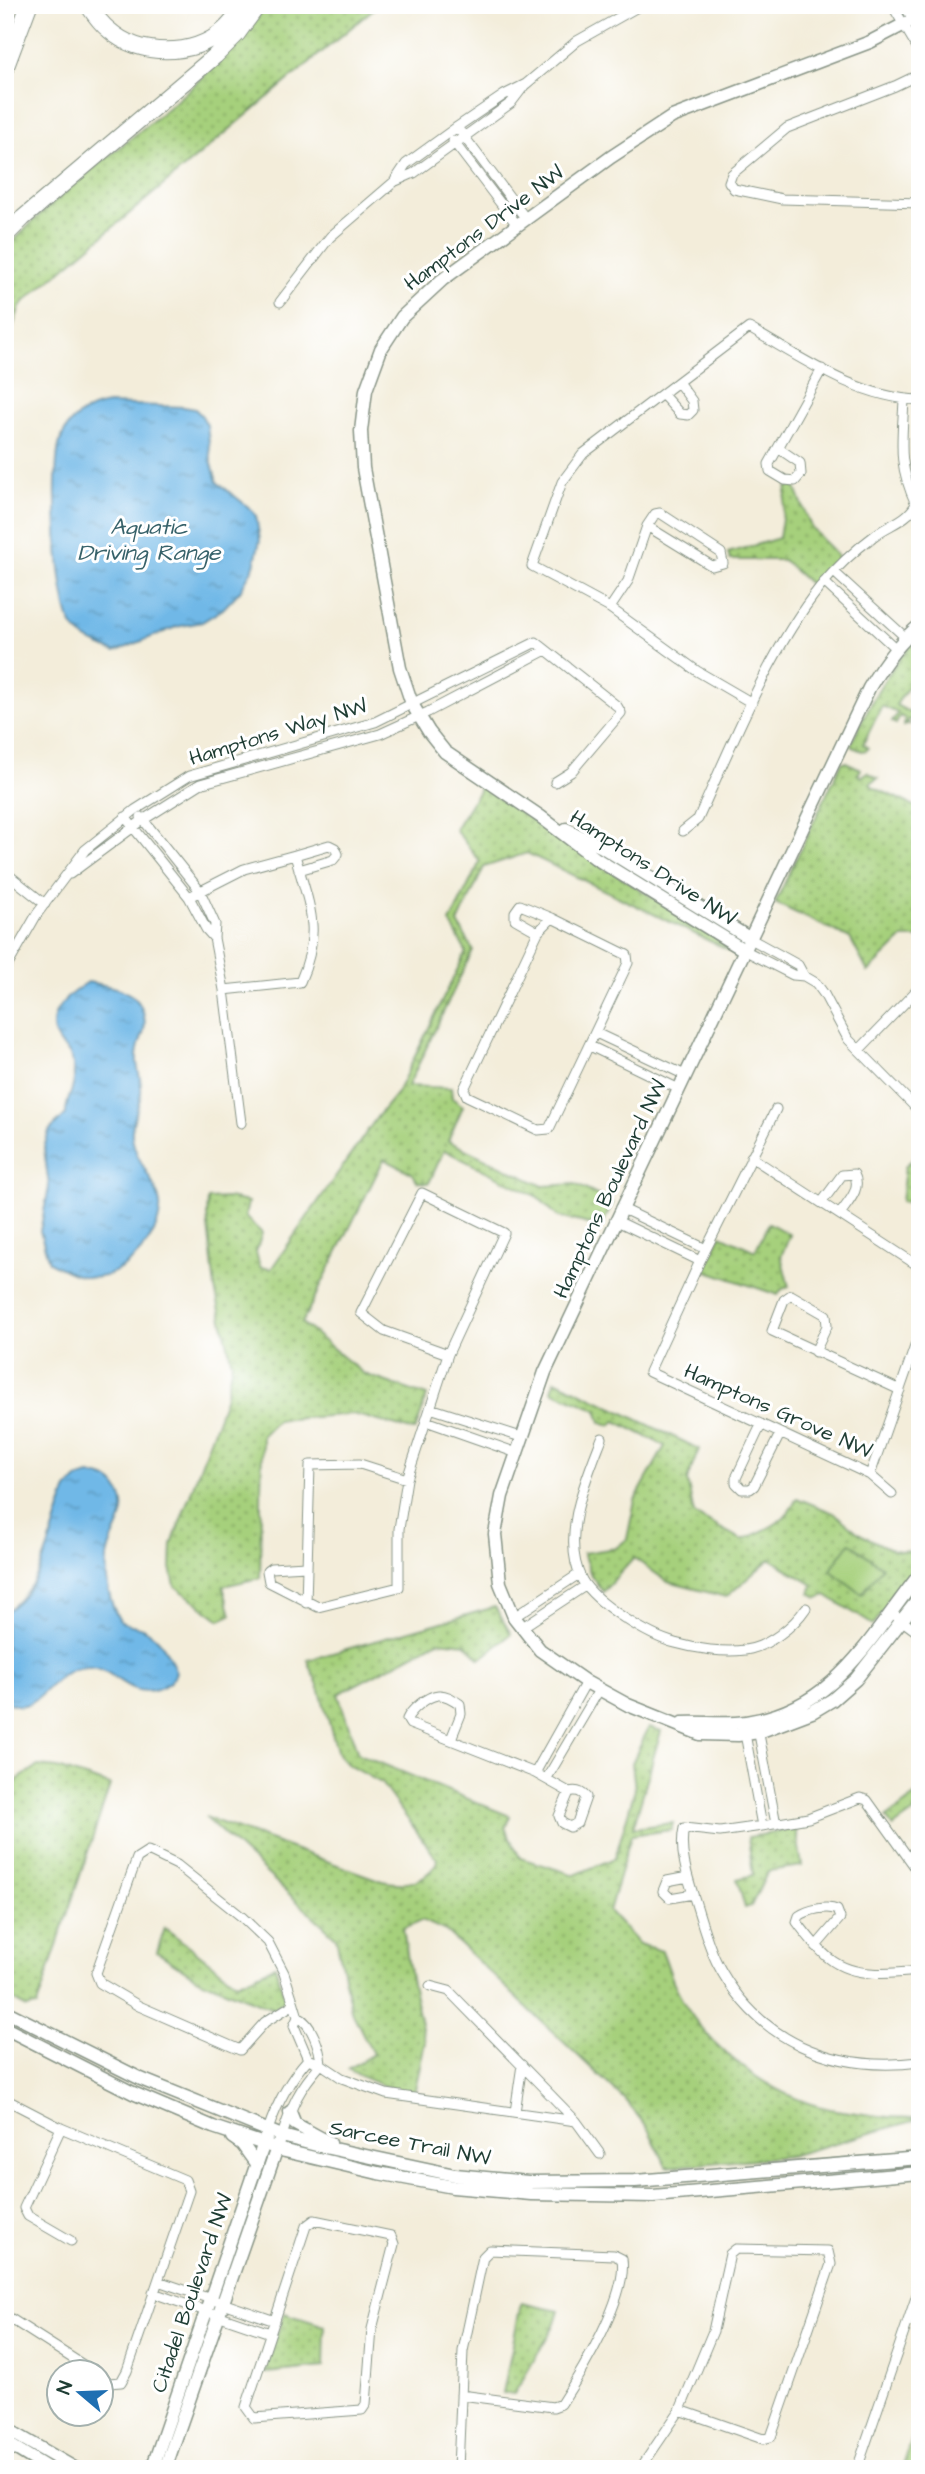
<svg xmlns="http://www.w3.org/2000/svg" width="925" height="2474" font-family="'Architects Daughter',sans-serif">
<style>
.park{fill:url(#park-dots);stroke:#628658;stroke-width:2}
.pitch{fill:#a6d07c;stroke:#628658;stroke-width:2}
.water{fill:url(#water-ripples);stroke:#477a8e;stroke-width:2}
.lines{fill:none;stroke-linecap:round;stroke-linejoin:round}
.street-casing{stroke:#899587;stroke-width:11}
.secondary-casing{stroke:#899587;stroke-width:15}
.highway-casing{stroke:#899587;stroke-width:18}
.street{stroke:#fff;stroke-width:9}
.secondary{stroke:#fff;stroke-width:12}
.highway{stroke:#fff;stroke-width:16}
.labels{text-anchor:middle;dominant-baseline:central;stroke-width:6;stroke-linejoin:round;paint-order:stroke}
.street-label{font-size:21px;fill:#1f3d34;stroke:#fff}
.water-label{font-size:23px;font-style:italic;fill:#37626a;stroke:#fff}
</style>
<defs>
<pattern id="park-dots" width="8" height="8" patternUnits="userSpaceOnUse" patternTransform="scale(1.75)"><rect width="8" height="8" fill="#a6d07c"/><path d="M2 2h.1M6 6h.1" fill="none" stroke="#87aa66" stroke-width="1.8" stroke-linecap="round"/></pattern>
<pattern id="water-ripples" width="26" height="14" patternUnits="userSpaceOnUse" patternTransform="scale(1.75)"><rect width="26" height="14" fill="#6fb8e7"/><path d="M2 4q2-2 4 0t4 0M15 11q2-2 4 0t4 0" fill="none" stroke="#5b97bc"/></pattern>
</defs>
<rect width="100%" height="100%" fill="#fff"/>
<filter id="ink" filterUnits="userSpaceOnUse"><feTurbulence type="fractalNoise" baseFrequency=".0143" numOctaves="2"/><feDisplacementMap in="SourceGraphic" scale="14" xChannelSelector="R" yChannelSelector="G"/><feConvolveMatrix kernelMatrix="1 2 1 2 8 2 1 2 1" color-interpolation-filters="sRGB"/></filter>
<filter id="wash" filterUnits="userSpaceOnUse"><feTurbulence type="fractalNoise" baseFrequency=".00686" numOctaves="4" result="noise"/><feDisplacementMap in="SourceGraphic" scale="28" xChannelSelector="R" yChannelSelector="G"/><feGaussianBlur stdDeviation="1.57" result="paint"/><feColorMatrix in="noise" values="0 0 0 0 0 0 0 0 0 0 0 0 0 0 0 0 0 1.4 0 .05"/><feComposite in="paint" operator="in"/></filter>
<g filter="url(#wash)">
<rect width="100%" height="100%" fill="#f3edda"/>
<!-- park -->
<path class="park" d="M266,5h112l-353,296 -5,6 -15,41v-97c66,-77 160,-128 227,-205 12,-13 26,-26 34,-41z
M795,486l16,41 28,31 -27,28 -29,-26h-53l-2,-7 51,-15 8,-51z
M920,636v33l-24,36 24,13v7l-11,-6 -2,4 3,1 -6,2 1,-7 -5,-3 -4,8 -4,-2 6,-9 -16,-7 -19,38 5,4 -1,2 -5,1 -10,-4 -1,-3c20,-42 35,-75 69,-108z
M842,762h4l15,7 -3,6 4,2 5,-5 11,6 -8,5 3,4 47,22v129h-17l-35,34 -18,-34 -75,-35z
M479,786l248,159 1,5 -201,-97 -43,14 -26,56 15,27 -65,136 43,2 1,10 11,8 -15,35 95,45 32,-2 38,19 -12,24 -44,-11 -19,-19 -94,-47 -15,33 -11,-1 -6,-9 -28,-14 -82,164 62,51 63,22 -12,35 -62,-17 -76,6 -15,15 -2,143 -37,8 8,29 -11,5 -45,-34 -4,-18 1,-24 53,-145 7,-36 -17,-74 -8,-73 1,-17 20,-1 20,4 -3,15 17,16 -6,19 4,15 11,2 106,-152 20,-24 69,-141 -16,-30 30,-60 -25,-33 24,-38z
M920,1150v56l-19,-4 4,-35z
M769,1223l21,12 -9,21 8,31 -7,2 -4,6 -74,-25 17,-35 34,16z
M555,1380l144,69 -12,31 7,34 48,26c25,-11 43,-16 55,-42l37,15 26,21 32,16 28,3v11l-47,61 -47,-30 -8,3 -8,-5 3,-8 -43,-26 -44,38 -58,-15 -34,-24 -31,34 -12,-17 -8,-22 33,-5 11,-9 8,-39 30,-54 -49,-25 -6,4 -9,-3 -4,-12 -45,-19z
M495,1607l16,27 -31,25 -14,-15 -28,-3 -100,53 20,60 152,62 -5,12 15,30 55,17 40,-17 20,-69 -3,-26 17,-36 12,4 -28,97 40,-5 -2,7 -40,5 -22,76 30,33 23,7c6,14 10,31 18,45 27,52 92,101 150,113 19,3 39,6 59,8 10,1 22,0 31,2l-131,37 -122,11 -20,-40 -22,-27 -179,-169 -24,-11 -19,8 7,46 15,68 -11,52c-25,-5 -45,-12 -66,-25l25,-15 -22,-44 -15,-73 -131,-120 177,64c25,5 38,3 55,-17v-5l-56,-76 -34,-19 -9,-10 -18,-63 -12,-31z
M38,1766l19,2 53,17 -73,221 -10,2 -22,-12v-201l12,-15z
M920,1792v16l-27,19 -7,-9z
M796,1829l6,37 -34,5 -17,35 -6,2 -8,-29 16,-4 -5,-38z
M165,1928l72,55 38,-17 10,33 -12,10 -75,-30 -41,-27z
M521,2303l38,8 -6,17 -39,66 -11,-1z
M284,2313l41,13 -1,41 -59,6z
M920,2416v36l-6,17h-12z"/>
<!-- pitch -->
<path class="pitch" d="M850,1543l32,24 -20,27 -32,-24z"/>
<!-- water -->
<path class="water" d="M108,404l76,3 11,2 7,7 5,9 4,35 6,22 35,28 4,6 4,24 -6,26 -14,25 -17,18 -21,13 -26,5 -61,25c-14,-6 -31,-11 -41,-24 -17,-22 -23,-159 -14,-186 7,-22 26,-35 48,-38z
M88,982c16,3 43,6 52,23 13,27 -5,33 -3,57 1,11 5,19 4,31 -2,14 -10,28 -9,42 2,26 24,44 28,69 3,30 -32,69 -61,73 -19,3 -34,-7 -50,-15l-9,-31 9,-44 -5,-39 5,-17 17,-17c-1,-13 9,-25 8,-37 0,-6 -1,-17 -4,-22 -2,-5 -8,-8 -11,-12 -18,-27 8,-48 29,-61z
M89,1475c12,0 21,3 28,13 18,27 -8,44 -10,71 -2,20 2,44 13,62 7,4 14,4 22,7 19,9 27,26 34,44 -3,9 -10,14 -19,17 -32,10 -43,-23 -69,-22 -41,0 -47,54 -83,34v-89c41,-26 45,-81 62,-123l10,-10z"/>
</g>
<g filter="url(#ink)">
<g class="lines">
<!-- street casing -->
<g class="street-casing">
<path id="street" d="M892,5l28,47
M904,5l16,25
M920,74l-25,12 -108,42 -55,46 -3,8 5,7 48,10 138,4
M457,127l69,92
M453,141l64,84
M396,181l18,-8 97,-70 13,-17
M280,302l50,-65 64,-55 12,-18 51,-37 47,-32 22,-11 51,-43 64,-36
M662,394l18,20 8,1 5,-5 -1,-9 -14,-19
M778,448l22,15 1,11 -6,7 -10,-1 -15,-9 -1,-7 53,-95
M834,572l71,65
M824,582l71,66
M610,608l18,-27 19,-55 8,-12 5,-1 61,40 2,10 -11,3 -65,-40
M752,703l-55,-32 -87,-63 -78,-42 30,-84 21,-28 166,-126c53,30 108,70 171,72
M125,817l64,80 17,32 8,9
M141,817l59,74 15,33 -1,14 10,52 76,-8c23,-52 9,-76 -5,-127l-51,14 -55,28
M683,831l15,-12c34,-75 71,-168 122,-232 15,-18 35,-37 54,-51 14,-11 34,-16 42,-32 -19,-41 -14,-61 -12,-104
M295,855l34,-10 6,3 3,6 -5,6 -34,10
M5,872l40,32
M70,874l73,-54 57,-36 180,-50 48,-22 118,-62
M538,932l-23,-13v-7l5,-7 32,13 75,37 1,8 -79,166 -11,1 -71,-34 -3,-7 74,-157 14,-14
M749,938l49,27 6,11
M744,950l49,25 11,1 12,7 8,11 24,45 72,73
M5,970l32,-56 48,-64 50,-40 54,-34 186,-54 161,-80 81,64 4,7 -50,59 -16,10
M224,990l17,133
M596,1033l89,42
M590,1046l89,43
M859,1050l61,-63
M776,1109l-76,152 -51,111 221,103 22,19
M751,1157l169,110
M822,1202l20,-27 12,-1c8,15 -6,28 -14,40
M621,1208l85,41
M615,1220l85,41
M815,1352l12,-26 -1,-11 -35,-20 -7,5 -12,31 128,59
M430,1408l91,29
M426,1421l91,32
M761,1425l-25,53v5l6,6h8l4,-3 26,-52
M602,1438c-16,41 -42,99 -20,142 14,24 67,56 93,63 21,6 49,10 70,7 23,-3 49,-24 61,-42
M870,1475l50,-143
M306,1566l-35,2 -4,3 2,11 49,25 81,-20v-58l8,-50 41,-125 56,-121 -82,-40 -61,120 23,18 64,23
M306,1603l4,-138 50,-1 47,15
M514,1617l65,-43
M897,1617l23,17
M521,1628l64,-42
M744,1728l18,98
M758,1729l18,95
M451,1739l10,-25 -1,-10c-6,-4 -14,-10 -22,-9 -11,1 -27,15 -31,24l3,5 125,49 34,19c7,-2 12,-1 17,5l-9,26 -7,4 -8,-4 -3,-7 10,-24
M535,1773l51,-91
M547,1778l52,-88
M920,1874l-53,-74 -7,-2 -52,20 -46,8 -42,6 -36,-4c-6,24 6,56 13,79 6,19 11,38 20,56 41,79 117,110 203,99
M688,1877l-21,4 -4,10 7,7 23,-4
M816,1946l24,-28 -3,-8c-10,-5 -29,0 -38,6l-2,6c10,13 20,27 33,37 24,19 61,15 90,12
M430,1986l19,5 127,130 24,33
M294,2004l-29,18 -25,28 -101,-44 -39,-23 -4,-10 41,-115 11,-7 29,14 65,52 26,25 16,31 10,31 4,13 -4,9 14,33 13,5 21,14 44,16 190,27
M5,2099l56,29 124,52 4,11 -62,180 -6,11 -12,1 -7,-5
M515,2112l7,-47
M61,2128l-37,80 4,8 43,25
M268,2130c9,-27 21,-50 40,-71
M282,2136c10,-32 17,-47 39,-72 -1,-16 -9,-40 -23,-47
M314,2220l77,16 3,8 -22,85 -6,75 -4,6 -108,8 -8,-11 60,-181z
M158,2281l117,40
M153,2293l117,40
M5,2315l89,57
M458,2469l5,-118 20,-94 7,-7 124,5 8,4c6,37 -41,114 -61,145l-8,3 -92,-12
M640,2469l40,-59 33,-79 17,-77 6,-5 92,2 3,13 -60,173 -8,2 -83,-29
M857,2469l63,-183"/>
</g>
<!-- secondary casing -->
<g class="secondary-casing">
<path id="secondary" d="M920,625c-22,18 -37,39 -51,63l-324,684 -43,124 -7,38 5,49 14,34 26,33 46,32 42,23 72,29 38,1 21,-3 53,-20 20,-12 24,-21 64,-82
M566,829l36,18 147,91
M744,950l-149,-92 -54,-41 -96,-65 -16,-20 -17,-28 -12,-36 -37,-200 -2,-37 5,-41 15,-41 21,-32 40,-37 169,-123 61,-40 198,-75 50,-26
M682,1723c21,-1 43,2 64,-1 90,-13 123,-84 174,-148
M5,2011l136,68 141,57 42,11 131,28 73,7 107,-1 285,-23
M5,2028l128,65 80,34 72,24 93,22 75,14 78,7 122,2 267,-23
M290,2112l5,12 35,19
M232,2137l10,7 15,21
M5,2428l71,41
M5,2442l44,27
M152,2469l114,-332
M165,2469l114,-327"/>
</g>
<!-- highway casing -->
<g class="highway-casing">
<path id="highway" d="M88,5c6,9 12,18 21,25 30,27 84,27 115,0 8,-7 14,-16 21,-25
M5,69l24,-64
M5,236l18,-18 192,-162 22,-22 21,-29"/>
</g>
<!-- street -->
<use href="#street" class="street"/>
<!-- secondary -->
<use href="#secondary" class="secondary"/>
<!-- highway -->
<use href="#highway" class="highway"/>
</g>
</g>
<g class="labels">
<!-- street labels -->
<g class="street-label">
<text transform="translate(484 228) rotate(-37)">Hamptons Drive NW</text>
<text transform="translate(278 732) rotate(-17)">Hamptons Way NW</text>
<text transform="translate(653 868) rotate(33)">Hamptons Drive NW</text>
<text transform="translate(610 1189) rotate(-65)">Hamptons Boulevard NW</text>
<text transform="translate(778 1411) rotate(24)">Hamptons Grove NW</text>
<text transform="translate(410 2143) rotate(11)">Sarcee Trail NW</text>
<text transform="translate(192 2293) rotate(-71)">Citadel Boulevard NW</text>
</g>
<!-- water labels -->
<g class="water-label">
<text x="149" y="527">Aquatic<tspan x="149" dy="26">Driving Range</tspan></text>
</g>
</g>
<!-- margin -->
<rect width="925" height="2474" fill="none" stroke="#fff" stroke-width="28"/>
<!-- north arrow -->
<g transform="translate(80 2393) rotate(289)"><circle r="33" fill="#ffffff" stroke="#a5b1ae" stroke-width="2"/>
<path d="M0-5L12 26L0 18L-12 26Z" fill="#1f6fb2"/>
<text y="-10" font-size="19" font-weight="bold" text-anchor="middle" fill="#1f3d34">N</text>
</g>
</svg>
